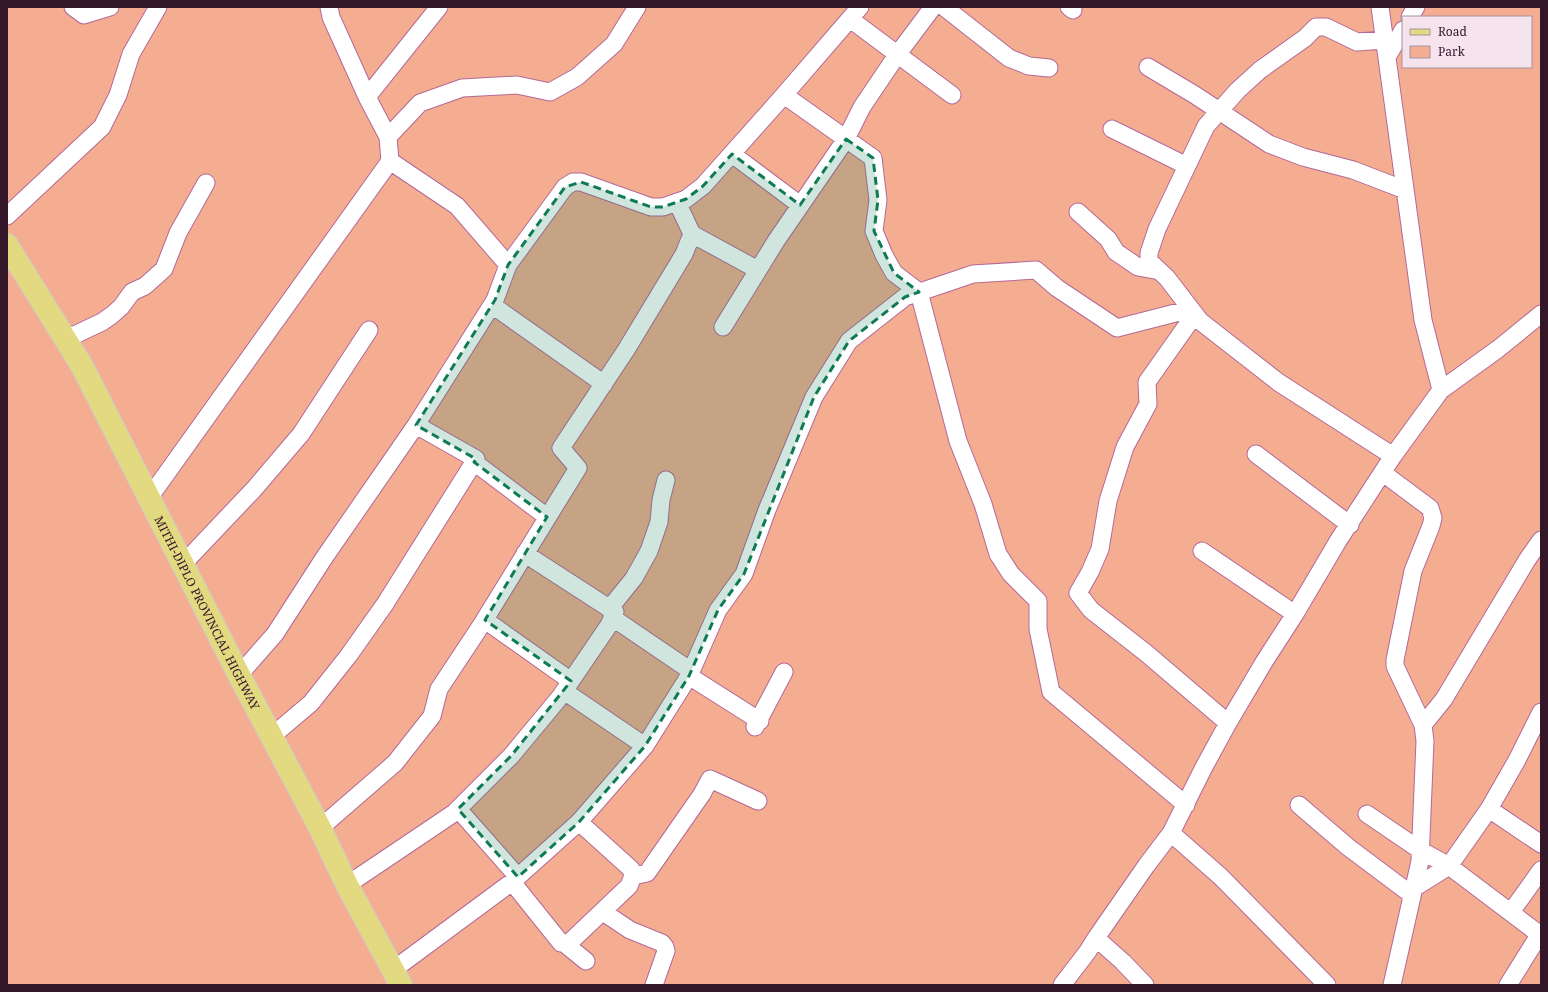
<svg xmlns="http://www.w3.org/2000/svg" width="1548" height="992" font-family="'Noto Serif',serif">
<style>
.green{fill:#f4ad90;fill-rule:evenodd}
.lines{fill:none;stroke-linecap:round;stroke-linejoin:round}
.minor-casing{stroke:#b36997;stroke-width:19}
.major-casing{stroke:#cec7cc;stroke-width:24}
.minor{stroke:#fff;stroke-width:17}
.major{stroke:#e2d981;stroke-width:22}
.marked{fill:#0e7b56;fill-opacity:0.2;stroke:#0e7b56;stroke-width:3;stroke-dasharray:8 5;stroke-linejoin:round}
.labels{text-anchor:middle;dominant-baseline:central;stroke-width:3;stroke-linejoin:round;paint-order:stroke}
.street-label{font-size:12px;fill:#341629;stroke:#f5e4ee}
</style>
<rect width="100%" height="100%" fill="#f5e4ee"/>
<!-- green -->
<path class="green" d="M7,7h1534v978h-1534zM1403,17h128v50h-128z"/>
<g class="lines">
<!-- minor casing -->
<g class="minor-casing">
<path id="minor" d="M73,7l11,8 26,-8
M944,7l65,51 20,8 20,2
M1069,7l4,3
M1410,17l6,-10
M850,19l102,76
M1384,40l-27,2 -31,-15h-10l-11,11 -45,32 -22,20 -32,36 -49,103 -8,24v8l18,17 33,43 78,61 115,74
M1387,57l16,-27
M1148,67l47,28 74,49 34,13 50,13 52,20
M784,95l89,63 5,42 -4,31 10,24 10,18 25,19 39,149 25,63 15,50 13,20 27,27v28l13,63 135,113
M367,97l72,-90
M1112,129l75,37
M388,137l32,-34 42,-15 55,-3 33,7 27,-15 37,-33 23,-37
M732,154l68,51
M390,161l67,45 51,59
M1078,212l30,27 8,13 22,15 22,4
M7,216l95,-89 16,-32 13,-41 27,-47
M692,234l66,36
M492,305l112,79
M1195,314l-48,68 1,22 -23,43 -17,54 -8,48 -10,23 -12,21 13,17 55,43 82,70
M723,327l53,-86 70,-102 16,-32 35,-52 36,-48
M66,339l36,-17 10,-7 9,-8 11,-15 13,-6 19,-17 14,-36 28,-50
M1441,390l57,-41 43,-35
M1256,454l94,71
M474,462l73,55
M1383,473l47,35 3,10 -2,8 -18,45 -18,89v6l28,59 2,16 -5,120 -28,124
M149,498l241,-337 -2,-24 -21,-40 -36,-80 -2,-10
M1202,551l93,63
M183,564l72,-76 46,-54 68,-104
M609,609l25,-31 15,-27 10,-29 2,-22 5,-20
M613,618l78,53
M485,620l86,61
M239,675l36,-41 49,-76 92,-133 79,-125 13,-35 57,-78 8,-5h8l70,25h12l23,-8 17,-13 81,-91 76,-88
M689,676l71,45
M564,691l81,55
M1423,725l21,-26 83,-139 14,-20
M755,727l29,-55
M272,736l39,-33 38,-48 36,-51 91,-145 -60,-34
M1299,805l49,42 64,48
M458,809l60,68
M1489,809l52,35
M1367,814l53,36 29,16 90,68
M320,828l75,-65 37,-47 7,-27 43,-65 96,-156 -17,-20 65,-98 58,-96 8,-20 -15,-32
M1171,833l50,44 106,108
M633,876l14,-3 55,-79 8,-15 48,22
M512,882l49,61h8l60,-57 4,-10 -2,-7 -52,-47
M347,885l107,-72 57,-57 49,-59 49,-72 6,-13 -85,-55 -5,-4
M1414,888l35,-22 40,-57 28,-49 24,-48
M603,912l27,18 32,13 3,4 1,4 -12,34
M1511,912l30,-42
M1096,938l27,24 22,23
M565,944l21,17
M393,970l119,-88 67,-60 66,-76 44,-70 29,-66 26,-36 23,-64 47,-113 35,-56 56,-44 68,-23 63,-4 21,18 60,40 74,-19
M1062,985l26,-34 8,-13 50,-72 25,-33 33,-66 24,-44 36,-61 31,-48 43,-73 55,-85 48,-66 -18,-70 -43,-313
M1508,985l33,-53"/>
</g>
<!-- major casing -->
<g class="major-casing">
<g id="major">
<path id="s1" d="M7,245l75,121 157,309 81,153 27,57 54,100"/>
</g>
</g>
<!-- minor -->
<use href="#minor" class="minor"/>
<!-- major -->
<use href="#major" class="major"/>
</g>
<!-- marked area -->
<path class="marked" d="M846,139l27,19 5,42 -4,31 20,42 25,19 -14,5 -56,44 -35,56 -70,177 -26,36 -29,66 -44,70 -66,76 -61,55 -60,-68 53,-53 60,-75 -86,-61 62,-103 -73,-55 2,-3 -60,-34 79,-125 13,-35 57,-78 16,-5 70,25h12l23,-8 17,-13 29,-32 68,51z"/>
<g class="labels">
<!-- street labels -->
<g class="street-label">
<text stroke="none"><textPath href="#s1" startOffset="419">MITHI-DIPLO PROVINCIAL HIGHWAY</textPath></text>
</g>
</g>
<!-- border -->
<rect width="1548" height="992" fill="none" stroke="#341629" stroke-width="16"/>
<!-- legend -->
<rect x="1402" y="16" width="130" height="52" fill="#f5e4ee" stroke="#a8929f"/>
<rect x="1410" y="29" width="20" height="6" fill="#e2d981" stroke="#a8929f"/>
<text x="1438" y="36" font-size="12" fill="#341629">Road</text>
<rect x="1410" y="46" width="20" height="12" fill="#f4ad90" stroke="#a8929f"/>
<text x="1438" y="56" font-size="12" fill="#341629">Park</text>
</svg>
